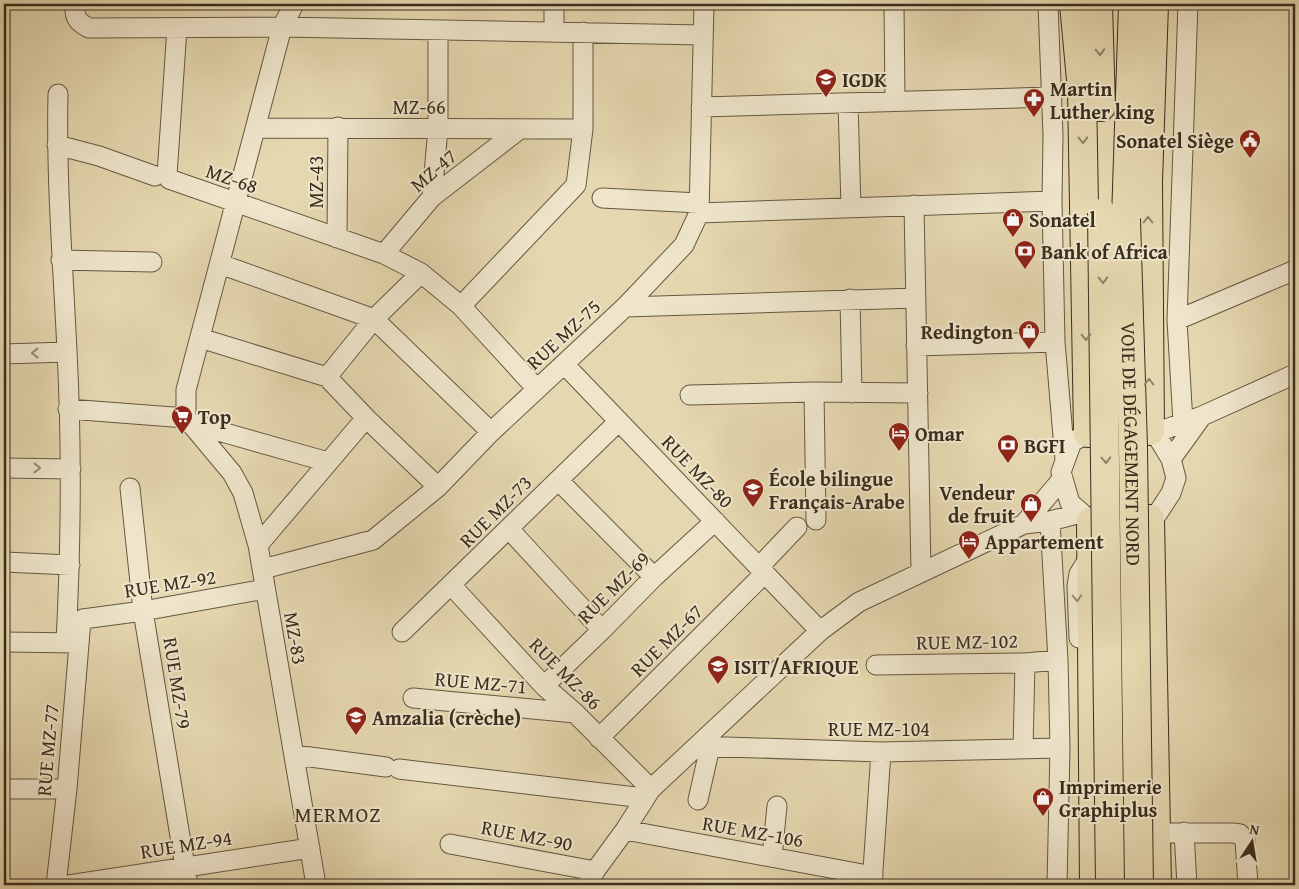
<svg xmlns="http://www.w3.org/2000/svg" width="1299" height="889" font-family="'Gentium Book Plus',serif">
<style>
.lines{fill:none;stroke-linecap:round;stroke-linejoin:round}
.minor-casing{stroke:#655842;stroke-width:21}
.highway-casing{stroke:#3a2e1e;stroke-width:30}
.minor{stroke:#eee5cb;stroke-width:19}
.highway{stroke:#e5d7af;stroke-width:28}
.highway-bridge-casing{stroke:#3a2e1e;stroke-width:30;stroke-linecap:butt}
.highway-bridge{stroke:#e5d7af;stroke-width:28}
.oneway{stroke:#908266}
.oneway2{stroke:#948a74}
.labels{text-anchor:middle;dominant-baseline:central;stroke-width:4;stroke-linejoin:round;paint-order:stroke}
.poi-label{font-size:20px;font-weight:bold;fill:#3a2e1e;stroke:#eee5cb;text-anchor:start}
.street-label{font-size:20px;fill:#3a2e1e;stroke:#eee5cb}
.neighbourhood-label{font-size:21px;letter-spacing:1px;fill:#3a2e1e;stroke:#eee5cb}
</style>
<rect width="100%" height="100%" fill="#e5d7af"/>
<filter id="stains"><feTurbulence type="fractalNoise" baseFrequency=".004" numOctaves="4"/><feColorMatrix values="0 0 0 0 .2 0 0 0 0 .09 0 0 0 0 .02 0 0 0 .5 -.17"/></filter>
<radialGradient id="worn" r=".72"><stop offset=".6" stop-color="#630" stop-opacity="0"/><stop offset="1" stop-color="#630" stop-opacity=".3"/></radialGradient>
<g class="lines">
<!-- minor casing -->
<g class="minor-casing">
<path id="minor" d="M75,4c-1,13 2,18 14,24l193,-1 421,8
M894,4l1,97
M1048,4l5,131 -1,66 3,141 10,118
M177,28l-10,147 2,4 215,75 37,19 40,33 76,83
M554,32v-28
M58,94c-2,86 5,171 9,257 5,97 4,194 -1,291
M848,103l3,104
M701,107l349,-10
M256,128l327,1
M57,145l42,11 56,20
M432,197l6,-69v-98
M602,198l97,5
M914,205l7,367
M699,213l353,-12
M337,238l1,-111
M384,254l48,-57 88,-68
M61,260l91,2
M220,264l154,55 117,113
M850,299l2,94
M461,306l115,-121 7,-56v-97
M625,307l291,-9
M1177,320l118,-50
M200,338l127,39 39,41 72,69
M916,346l139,-4
M4,354l63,-2
M564,364l256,267
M327,377l47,-58 47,-46
M814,392l2,128
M690,395l124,-3 104,1
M68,409l118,9
M186,418l46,55 11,20 15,52 58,340
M186,418v-28l96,-363 12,-23
M190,423l138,39
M1183,423l-6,-103 11,-316
M1139,428l16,5 16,26 5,19 -5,15 -15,23 -13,6 -40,3 -12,-4 -21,-18 -9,-31 11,-30 23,-13z
M1155,433l47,-17 93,-42
M1171,459l31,-43
M4,468l67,1
M558,480l96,97
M130,488l13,123 45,274
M1050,521l8,139 2,88 -3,137
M1024,524l39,-46
M509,529l93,101
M258,545l108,-127
M4,562l66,3
M759,567l38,-40
M263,569l110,-29 65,-53 53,-55 134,-125 59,-62 15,-32 5,-209
M451,585l93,101 31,27 76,76
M402,632l217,-211
M1079,638l-2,-52 2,-12 8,-13
M4,642l74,1
M876,665l149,-2 33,-3
M544,686l58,-56 52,-53 61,-56
M413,698l162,15
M599,738l166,-165
M697,746l184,6 179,-4
M1023,749l2,-86
M295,755l91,12
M399,769l245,29
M4,789h63
M698,800l12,-53
M625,830l248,46
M1184,832l3,53
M1156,833h77l7,1 5,7 3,44
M450,844l145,27
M772,857l5,-51
M56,885l11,-96 14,-169 2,-1 60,-8 122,-22
M69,885l241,-37
M587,885l8,-14 30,-41 26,-41 169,-158 39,-29 165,-78 26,-3 31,-8
M872,885l9,-133"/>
</g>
<!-- highway casing -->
<g class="highway-casing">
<path id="highway" d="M1074,4l8,87 6,342
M1098,4l3,103
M1126,219l7,-215
M1150,431l-2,-249 6,-178
M1150,519l7,366
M1091,521l3,364"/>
</g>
<!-- minor -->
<use href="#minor" class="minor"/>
<!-- highway -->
<use href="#highway" class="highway"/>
<!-- highway-bridge casing -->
<g class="highway-bridge-casing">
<g id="highway-bridge">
<path d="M1102,213l8,672"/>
<path id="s1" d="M1126,219l7,228 6,438"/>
</g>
</g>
<!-- highway-bridge -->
<use href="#highway-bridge" class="highway-bridge"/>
</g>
<!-- one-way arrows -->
<defs><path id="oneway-chevron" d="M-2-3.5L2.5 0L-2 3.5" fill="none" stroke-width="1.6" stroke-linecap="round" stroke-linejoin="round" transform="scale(1.25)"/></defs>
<g class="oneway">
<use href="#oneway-chevron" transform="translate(1100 52) rotate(89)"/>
<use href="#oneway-chevron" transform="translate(1083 140) rotate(89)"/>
<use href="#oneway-chevron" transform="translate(1148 220) rotate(-90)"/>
<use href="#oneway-chevron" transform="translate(1103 280) rotate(89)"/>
<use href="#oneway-chevron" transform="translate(1086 337) rotate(89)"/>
<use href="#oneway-chevron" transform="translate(1149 382) rotate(-90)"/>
<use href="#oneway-chevron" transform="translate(1106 460) rotate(89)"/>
</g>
<g class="oneway2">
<use href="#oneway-chevron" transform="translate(35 353) rotate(180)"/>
<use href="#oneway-chevron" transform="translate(37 468) rotate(1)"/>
<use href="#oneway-chevron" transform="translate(1077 598) rotate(88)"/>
</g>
<!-- icons -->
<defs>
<g id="university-pin" transform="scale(1.125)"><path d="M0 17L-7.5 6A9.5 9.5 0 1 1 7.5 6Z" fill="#8f2418" stroke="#eee5cb"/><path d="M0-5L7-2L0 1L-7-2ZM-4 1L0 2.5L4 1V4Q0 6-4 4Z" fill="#fff"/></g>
<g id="pharmacy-pin" transform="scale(1.125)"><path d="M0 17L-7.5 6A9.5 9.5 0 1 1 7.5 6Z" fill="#8f2418" stroke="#eee5cb"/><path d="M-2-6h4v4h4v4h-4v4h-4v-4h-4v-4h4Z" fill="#fff"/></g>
<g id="civic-pin" transform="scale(1.125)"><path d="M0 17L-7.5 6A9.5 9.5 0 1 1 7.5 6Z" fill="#8f2418" stroke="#eee5cb"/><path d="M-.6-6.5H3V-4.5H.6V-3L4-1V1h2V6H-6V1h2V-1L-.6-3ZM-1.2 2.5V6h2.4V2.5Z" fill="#fff"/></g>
<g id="shop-pin" transform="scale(1.125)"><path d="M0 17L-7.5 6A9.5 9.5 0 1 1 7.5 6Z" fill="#8f2418" stroke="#eee5cb"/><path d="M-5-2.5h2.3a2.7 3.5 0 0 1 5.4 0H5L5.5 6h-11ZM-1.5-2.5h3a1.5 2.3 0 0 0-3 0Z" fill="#fff"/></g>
<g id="bank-pin" transform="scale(1.125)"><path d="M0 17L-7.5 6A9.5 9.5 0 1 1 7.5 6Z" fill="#8f2418" stroke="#eee5cb"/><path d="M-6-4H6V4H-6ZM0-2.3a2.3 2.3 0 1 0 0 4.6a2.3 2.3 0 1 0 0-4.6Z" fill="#fff"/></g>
<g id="supermarket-pin" transform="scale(1.125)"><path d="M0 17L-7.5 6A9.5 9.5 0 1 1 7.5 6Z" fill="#8f2418" stroke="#eee5cb"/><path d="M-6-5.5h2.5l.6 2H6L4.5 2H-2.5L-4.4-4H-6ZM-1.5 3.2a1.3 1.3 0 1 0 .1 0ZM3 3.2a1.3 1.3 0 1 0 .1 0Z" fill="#fff"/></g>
<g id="hotel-pin" transform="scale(1.125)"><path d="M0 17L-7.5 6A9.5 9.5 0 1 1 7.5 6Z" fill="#8f2418" stroke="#eee5cb"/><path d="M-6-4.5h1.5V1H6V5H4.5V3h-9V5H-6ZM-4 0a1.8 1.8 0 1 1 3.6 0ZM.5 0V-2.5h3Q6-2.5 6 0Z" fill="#fff"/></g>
<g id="school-pin" transform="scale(1.125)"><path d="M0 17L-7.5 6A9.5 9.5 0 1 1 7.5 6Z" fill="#8f2418" stroke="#eee5cb"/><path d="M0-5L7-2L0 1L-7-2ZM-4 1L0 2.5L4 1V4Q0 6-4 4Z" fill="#fff"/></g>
</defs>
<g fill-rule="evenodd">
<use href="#university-pin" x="826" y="79"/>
<use href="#pharmacy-pin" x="1034" y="99"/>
<use href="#civic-pin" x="1250" y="140"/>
<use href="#shop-pin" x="1013" y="219"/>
<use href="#bank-pin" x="1025" y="251"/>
<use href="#shop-pin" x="1029" y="331"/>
<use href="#supermarket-pin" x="182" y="416"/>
<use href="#hotel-pin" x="899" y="433"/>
<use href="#bank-pin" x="1008" y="445"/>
<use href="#school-pin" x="753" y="489"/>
<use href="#shop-pin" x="1031" y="504"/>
<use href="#hotel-pin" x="969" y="541"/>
<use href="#school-pin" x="718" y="666"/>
<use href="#school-pin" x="356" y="717"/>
<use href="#shop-pin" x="1043" y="798"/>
</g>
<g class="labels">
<!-- poi labels -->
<g class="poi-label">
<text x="842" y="79">IGDK</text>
<text x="1050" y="88">Martin<tspan x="1050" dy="23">Luther king</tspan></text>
<text x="1234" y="140" text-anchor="end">Sonatel Siège</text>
<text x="1029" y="219">Sonatel</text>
<text x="1041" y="251">Bank of Africa</text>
<text x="1013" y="331" text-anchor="end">Redington</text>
<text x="198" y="416">Top</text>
<text x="915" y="433">Omar</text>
<text x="1024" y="445">BGFI</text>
<text x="769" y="478">École bilingue<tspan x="769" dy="23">Français-Arabe</tspan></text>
<text x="1015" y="492" text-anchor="end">Vendeur<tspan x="1015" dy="23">de fruit</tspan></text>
<text x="985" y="541">Appartement</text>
<text x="734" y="666">ISIT/AFRIQUE</text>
<text x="372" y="717">Amzalia (crèche)</text>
<text x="1059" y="786">Imprimerie<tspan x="1059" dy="23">Graphiplus</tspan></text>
</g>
<!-- street labels -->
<g class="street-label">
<text x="419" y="106">MZ-66</text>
<text transform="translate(433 170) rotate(-41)">MZ-47</text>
<text transform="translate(232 178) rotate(19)">MZ-68</text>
<text transform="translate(315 182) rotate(-90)">MZ-43</text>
<text transform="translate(563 334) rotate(-43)">RUE MZ-75</text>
<text stroke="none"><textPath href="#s1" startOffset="225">VOIE DE DÉGAGEMENT NORD</textPath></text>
<text transform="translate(698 471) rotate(46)">RUE MZ-80</text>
<text transform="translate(495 511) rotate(-45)">RUE MZ-73</text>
<text transform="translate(170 583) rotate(-9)">RUE MZ-92</text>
<text transform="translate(613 587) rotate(-45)">RUE MZ-69</text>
<text transform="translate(296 638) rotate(80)">MZ-83</text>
<text transform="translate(666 640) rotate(-45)">RUE MZ-67</text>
<text transform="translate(967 641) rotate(-1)">RUE MZ-102</text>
<text transform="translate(566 673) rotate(45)">RUE MZ-86</text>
<text transform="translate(481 682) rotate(5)">RUE MZ-71</text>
<text transform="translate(178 683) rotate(81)">RUE MZ-79</text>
<text x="879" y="728">RUE MZ-104</text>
<text transform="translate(47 750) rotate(-85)">RUE MZ-77</text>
<text transform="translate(753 831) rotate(10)">RUE MZ-106</text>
<text transform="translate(527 835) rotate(11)">RUE MZ-90</text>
<text transform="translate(186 844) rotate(-9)">RUE MZ-94</text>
</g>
<!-- neighbourhood labels -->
<g class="neighbourhood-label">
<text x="338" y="814">MERMOZ</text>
</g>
</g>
<!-- margin -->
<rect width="1299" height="889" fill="none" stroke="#e5d7af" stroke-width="20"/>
<rect x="5" y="5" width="1289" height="879" fill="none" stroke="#3a2e1e" stroke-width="2.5"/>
<rect x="10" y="10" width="1279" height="869" fill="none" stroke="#3a2e1e"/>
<!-- north arrow -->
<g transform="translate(1252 842) rotate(12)" stroke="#eee5cb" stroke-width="4" paint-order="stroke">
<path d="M0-4L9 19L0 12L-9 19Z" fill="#3a2e1e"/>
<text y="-8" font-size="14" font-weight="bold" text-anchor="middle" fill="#3a2e1e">N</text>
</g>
<rect width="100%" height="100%" filter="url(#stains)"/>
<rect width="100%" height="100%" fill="url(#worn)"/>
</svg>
